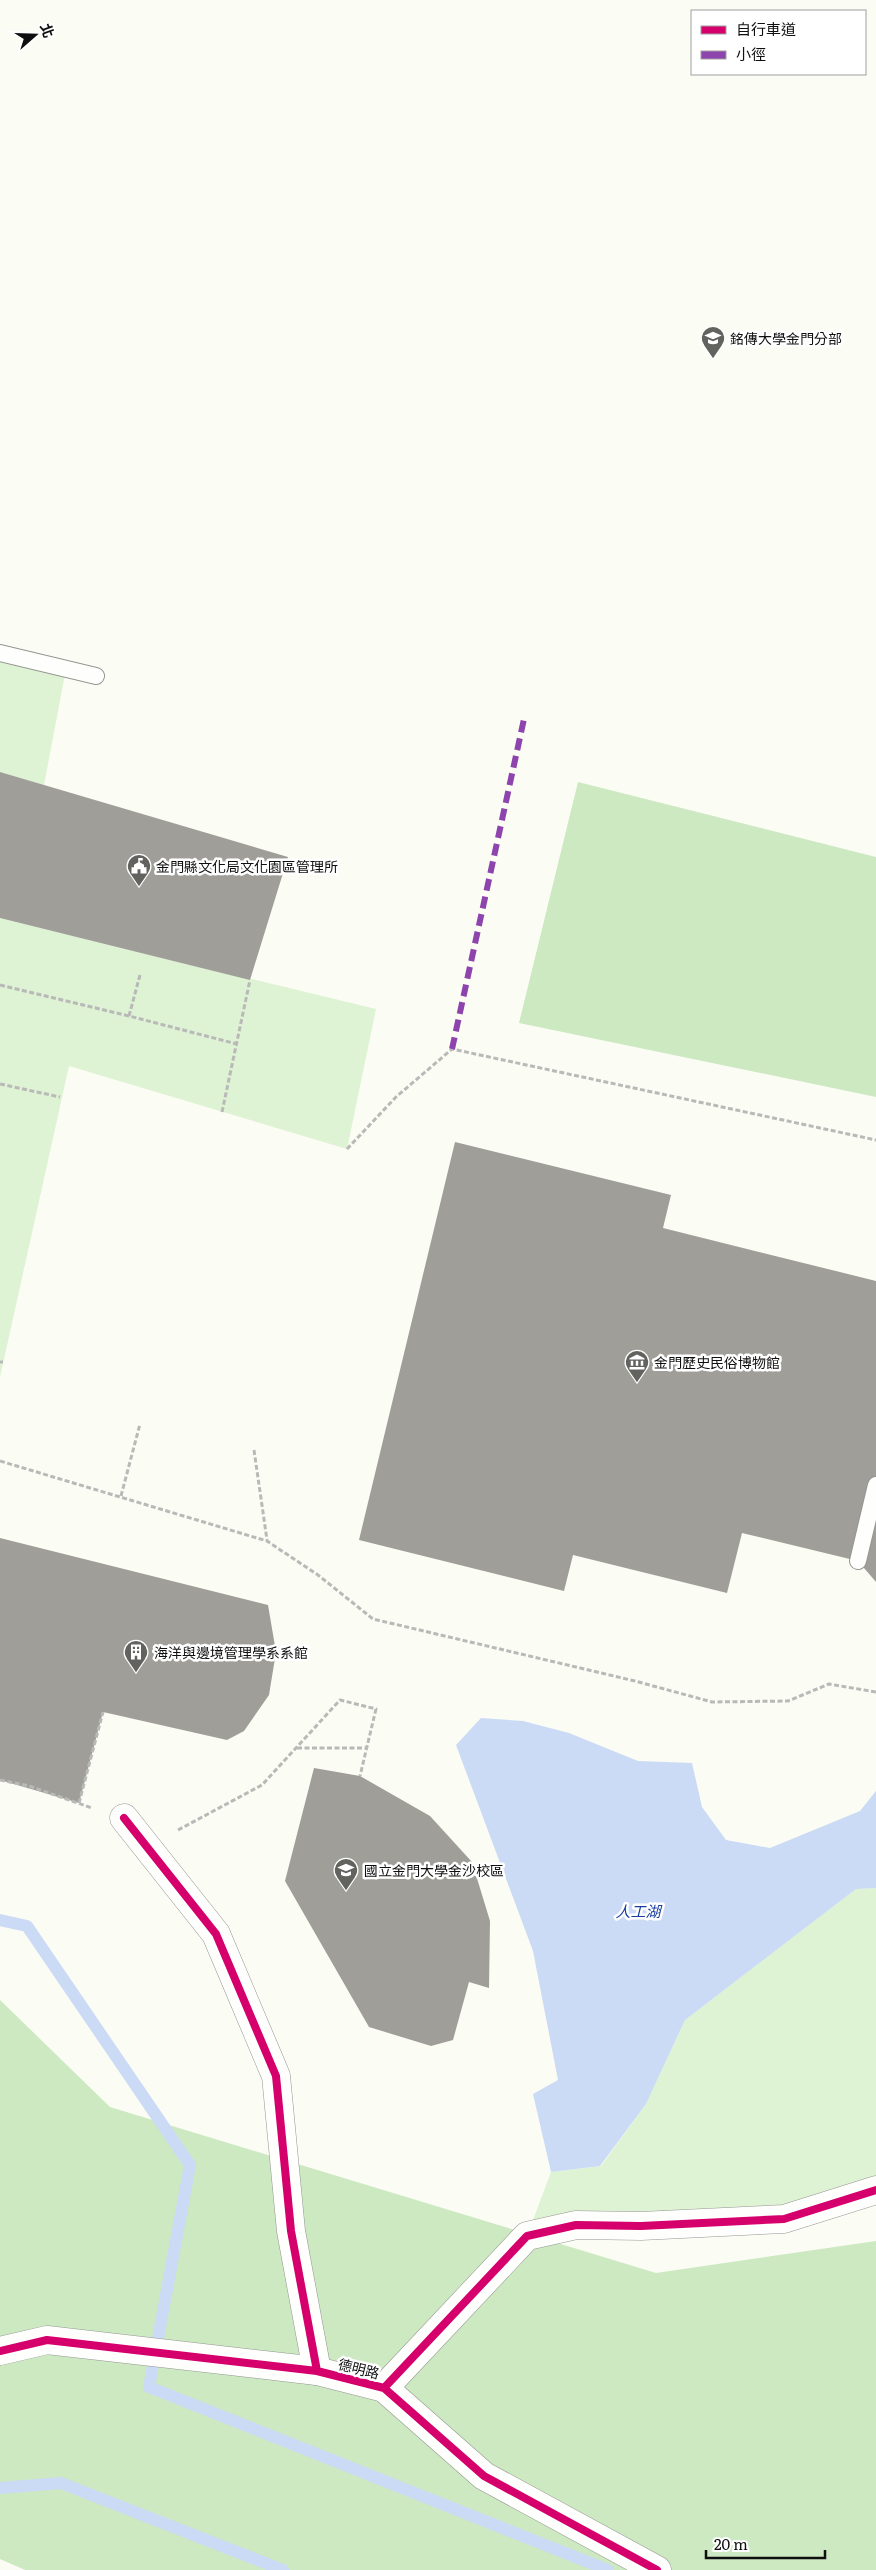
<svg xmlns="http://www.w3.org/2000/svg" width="876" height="2570" font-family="Literata,'Noto Sans TC',serif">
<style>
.green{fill:#def2d4}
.forest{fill:#cce9c2}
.water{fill:#cbdaf5}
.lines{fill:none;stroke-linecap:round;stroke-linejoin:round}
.stream{stroke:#cbdaf5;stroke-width:12}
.building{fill:#9f9e99}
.service-casing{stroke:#959692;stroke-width:18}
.minor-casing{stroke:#959692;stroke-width:29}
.tertiary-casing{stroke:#959692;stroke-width:29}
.path{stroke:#b9b9b8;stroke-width:3;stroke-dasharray:5 2.5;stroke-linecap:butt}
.service{stroke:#fefffd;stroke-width:16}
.minor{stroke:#fefffd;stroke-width:28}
.tertiary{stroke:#fefffd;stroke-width:28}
.quiet{stroke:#8e44ad;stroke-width:6;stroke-dasharray:12 6;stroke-linecap:butt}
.cycleway-casing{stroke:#fff;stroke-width:11}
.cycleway{stroke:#d6006c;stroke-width:8}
.labels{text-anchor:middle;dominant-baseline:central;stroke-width:5;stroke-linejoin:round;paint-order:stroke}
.poi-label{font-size:14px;fill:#0f0f0f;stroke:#fff;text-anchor:start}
.street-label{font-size:14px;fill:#0f0f0f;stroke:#fff}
.water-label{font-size:15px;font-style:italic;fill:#183fa1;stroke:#fff}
</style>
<rect width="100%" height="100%" fill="#fbfcf4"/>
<!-- green -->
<path class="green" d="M0,653l66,16 -22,116 -44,-13z
M0,918l376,91 -29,140 -278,-83 -69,311z
M876,1888v302l-92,29 -257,17 24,-64 50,-6 45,-62 39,-84 171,-131z"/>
<!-- forest -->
<path class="forest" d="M578,782l298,75v240l-357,-74z
M0,2000l110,107 546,166 220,-32v329h-851l-25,-11z"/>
<!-- water -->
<path class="water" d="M481,1718l42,3 46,12 69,28 54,2 10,44 24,33 44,8 90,-37 16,-20v97l-20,1 -171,131 -39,84 -46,62 -49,6 -18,-78 25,-14 -25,-129 -77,-206z"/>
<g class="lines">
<!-- stream -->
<path class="stream" d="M0,1920l27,6 163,239 -41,222 459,183
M0,2488l61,-5 222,87"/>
</g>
<!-- building -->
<path class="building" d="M0,772l288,85 -38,123 -250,-62z
M455,1142l216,53 -8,33 213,53v301l-18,-21 -116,-28 -15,60 -154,-38 -9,36 -205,-51z
M0,1538l268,67 8,47 -7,43 -25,36 -17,9 -124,-28 -24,91 -79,-23z
M314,1768l46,8 70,40 42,46 18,59 -1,67 -20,-6 -16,58 -22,6 -62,-19 -84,-146z"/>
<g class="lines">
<!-- service casing -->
<g class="service-casing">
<path id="service" d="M0,653l96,23
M858,1561l18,-76"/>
</g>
<!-- minor casing -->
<g class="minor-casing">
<path id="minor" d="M124,1818l92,116 60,142 15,155 26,140
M384,2388l143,-152 49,-11 65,1 143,-7 92,-29"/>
</g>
<!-- tertiary casing -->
<g class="tertiary-casing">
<path id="tertiary" d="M0,2351l47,-11 270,31 67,17 100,88 173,94"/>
</g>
<!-- path -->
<path class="path" d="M140,975l-11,41 108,28
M0,985l129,31
M0,1084l60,13
M222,1112l28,-132
M347,1149l49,-52 56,-48 424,91
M0,1362h3
M254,1450l13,90
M0,1461l267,80 51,34 55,44 262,62 77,21 76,-1 41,-17 47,8
M121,1496l19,-72
M297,1748h69
M0,1780l29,6 63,22
M79,1803l24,-91
M178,1830l84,-45 78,-85 36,9 -16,67"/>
<!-- service -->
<use href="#service" class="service"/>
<!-- minor -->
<use href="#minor" class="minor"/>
<!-- tertiary -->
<use href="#tertiary" class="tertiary"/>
<!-- quiet -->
<path class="quiet" d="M452,1049l72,-330"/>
<!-- cycleway casing -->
<g class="cycleway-casing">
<path id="cycleway" d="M124,1818l92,116 60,142 15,155 26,140
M0,2351l47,-11 270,31 67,17 100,88 173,94
M384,2388l143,-152 49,-11 65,1 143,-7 92,-29"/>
</g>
<!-- cycleway -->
<use href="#cycleway" class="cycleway"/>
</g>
<!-- icons -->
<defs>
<g id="university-pin" transform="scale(1.25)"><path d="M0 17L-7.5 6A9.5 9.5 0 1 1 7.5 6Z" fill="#62625f" stroke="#fff"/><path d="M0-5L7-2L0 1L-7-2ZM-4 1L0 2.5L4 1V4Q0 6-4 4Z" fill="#fff"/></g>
<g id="civic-pin" transform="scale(1.25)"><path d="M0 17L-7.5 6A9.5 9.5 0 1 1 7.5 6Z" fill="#62625f" stroke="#fff"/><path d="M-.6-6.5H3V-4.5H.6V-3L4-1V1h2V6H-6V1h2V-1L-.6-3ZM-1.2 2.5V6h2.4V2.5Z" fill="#fff"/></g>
<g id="museum-pin" transform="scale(1.25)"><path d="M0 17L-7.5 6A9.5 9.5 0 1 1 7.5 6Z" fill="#62625f" stroke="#fff"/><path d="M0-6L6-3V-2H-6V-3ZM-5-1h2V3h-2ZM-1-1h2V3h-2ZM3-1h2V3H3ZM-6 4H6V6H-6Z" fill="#fff"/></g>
<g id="building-pin" transform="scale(1.25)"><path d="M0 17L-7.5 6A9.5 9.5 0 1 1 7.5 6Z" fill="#62625f" stroke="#fff"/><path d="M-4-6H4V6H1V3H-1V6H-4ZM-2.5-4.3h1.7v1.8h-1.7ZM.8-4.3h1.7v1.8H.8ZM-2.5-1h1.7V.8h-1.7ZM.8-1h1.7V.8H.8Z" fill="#fff"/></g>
</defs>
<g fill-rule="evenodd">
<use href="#university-pin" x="713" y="338"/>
<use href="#civic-pin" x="139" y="866"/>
<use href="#museum-pin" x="637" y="1362"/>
<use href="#building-pin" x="136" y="1652"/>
<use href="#university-pin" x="346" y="1870"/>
</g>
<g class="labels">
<!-- poi labels -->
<g class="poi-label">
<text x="730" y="338">銘傳大學金門分部</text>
<text x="156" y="866">金門縣文化局文化園區管理所</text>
<text x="654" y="1362">金門歷史民俗博物館</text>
<text x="154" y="1652">海洋與邊境管理學系系館</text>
<text x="364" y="1870">國立金門大學金沙校區</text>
</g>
<!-- street labels -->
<g class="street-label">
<text transform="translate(359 2368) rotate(14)">德明路</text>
</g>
<!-- water labels -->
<g class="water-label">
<text x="638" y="1910">人工湖</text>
</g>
</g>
<!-- legend -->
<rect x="691" y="10" width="175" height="65" fill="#ffffff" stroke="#9f9f9f"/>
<rect x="701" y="26" width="25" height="8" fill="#d6006c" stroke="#9f9f9f"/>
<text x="736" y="35" font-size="15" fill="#0f0f0f">自行車道</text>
<rect x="701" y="51" width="25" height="8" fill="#8e44ad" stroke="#9f9f9f"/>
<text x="736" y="60" font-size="15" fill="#0f0f0f">小徑</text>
<!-- north arrow -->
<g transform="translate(35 35) rotate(70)" stroke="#ffffff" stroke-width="4" paint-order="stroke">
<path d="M0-4L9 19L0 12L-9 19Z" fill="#0f0f0f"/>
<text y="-8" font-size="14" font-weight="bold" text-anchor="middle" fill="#0f0f0f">北</text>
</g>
<!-- scale -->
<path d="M706 2550v8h119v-8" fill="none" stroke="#0f0f0f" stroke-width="2.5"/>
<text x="714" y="2550" font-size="15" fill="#0f0f0f" stroke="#ffffff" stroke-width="4" paint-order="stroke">20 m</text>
</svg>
